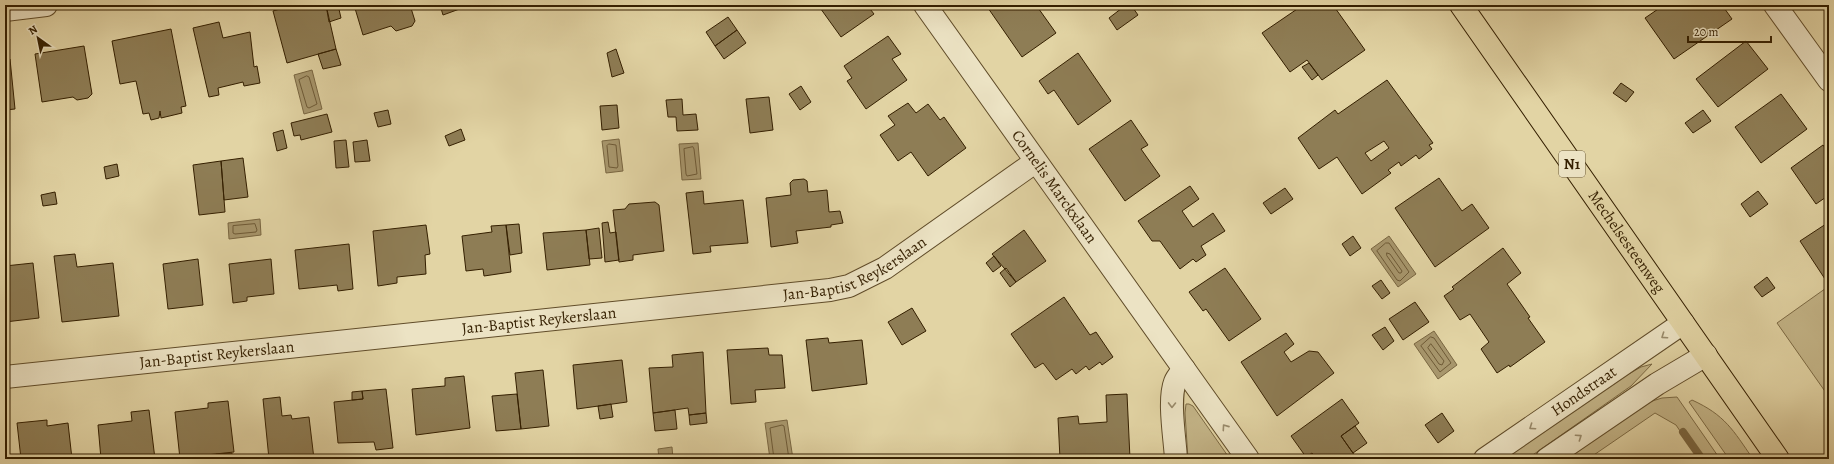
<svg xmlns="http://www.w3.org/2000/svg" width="1834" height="464" font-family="Alegreya,serif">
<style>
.green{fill:#c4b588;stroke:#7c6a44}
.water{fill:#a7966c;stroke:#796641}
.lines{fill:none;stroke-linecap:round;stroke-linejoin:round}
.shore{stroke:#6e5a36;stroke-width:1}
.stream{stroke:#796641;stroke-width:8}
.building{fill:#8e7d55;stroke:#341f00;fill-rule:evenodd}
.minor-casing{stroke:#604c29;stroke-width:24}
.primary-casing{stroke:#341f00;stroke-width:24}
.minor{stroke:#ece3c4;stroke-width:22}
.primary{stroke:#e2d4a4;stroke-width:22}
.oneway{stroke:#998b6c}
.labels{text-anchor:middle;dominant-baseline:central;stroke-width:3.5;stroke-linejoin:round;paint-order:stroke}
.shield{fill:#ece3c4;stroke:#6b5a3b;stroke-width:1}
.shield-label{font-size:15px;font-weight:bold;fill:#341f00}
.street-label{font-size:16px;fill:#341f00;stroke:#ece3c4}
</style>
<rect width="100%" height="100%" fill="#e2d4a4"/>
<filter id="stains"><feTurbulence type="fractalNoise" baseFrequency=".005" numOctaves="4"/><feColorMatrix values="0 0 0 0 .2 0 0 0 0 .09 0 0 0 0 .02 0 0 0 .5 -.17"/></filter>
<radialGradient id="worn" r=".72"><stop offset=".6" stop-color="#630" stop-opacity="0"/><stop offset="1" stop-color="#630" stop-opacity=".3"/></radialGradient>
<!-- green -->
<path class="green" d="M1829,286v111l-52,-74z
M1652,364l-21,22 -104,73h-23l107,-75 30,-17z
M1677,397l43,62h-21l-23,-34 -21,-12 -67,46h-21l82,-57 13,-4z
M1692,400c33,15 41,30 61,59h-24l-40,-57z
M1186,404h3l4,2 37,53h-42l-3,-46z"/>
<!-- water -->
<path class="water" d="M312,70l10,39 -18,5 -10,-39z
M619,139l4,32 -17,2 -4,-32z
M698,143l3,36 -19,1 -3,-36z
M260,219l1,16 -32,4 -1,-16z
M1389,236l27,38 -18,13 -27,-38z
M1434,331l23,34 -19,14 -24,-35z
M787,420l6,39h-23l-5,-36z
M672,447l1,12h-14l-1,-10z"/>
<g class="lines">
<!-- shore -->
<path class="shore" d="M307,76l2,1 8,27 -8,4 -2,-1 -8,-27z
M609,144l7,1 2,21 -1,2 -8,-1 -2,-21z
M693,147l1,2 3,25 -10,2 -1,-2 -2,-25z
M255,224l2,6 -1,2 -21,2 -2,-1v-7z
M1386,243h3l20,29 -9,9 -3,-1 -20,-29z
M1387,253l3,1 12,17 -1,2h-2l-12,-17z
M1431,337l3,1 17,25 -11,9 -19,-26z
M1431,344l13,17 -2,4 -3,-1 -11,-16z
M774,459l-4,-31 12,-3 2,1 5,33"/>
<!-- stream -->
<path class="stream" d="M1683,432l19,27"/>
</g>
<!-- building -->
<path class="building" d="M294,5h32l10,44 -49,14 -14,-52z
M326,5h12l3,13 -12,4z
M354,5h56l5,16 -3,5 -16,5 -5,-5 -28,9z
M440,5h24l1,2 -22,8z
M818,5h49l7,9 -33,23z
M992,5h44l20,28 -34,24 -34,-49z
M1126,5h5l7,10 -21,15 -8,-12z
M1303,5h30l32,45 -43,30 -15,-20 -17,12 -28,-39z
M1664,5h58l10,14 -58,40 -29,-41z
M728,17l9,13 -22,16 -9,-14z
M219,22l4,16 27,-6 4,35 3,-1 3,17 -16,3 -1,-4 -25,6 1,7 -10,2 -16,-69z
M171,29l15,77 -5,1 1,6 -21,5 -1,-7 -1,7 -8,2 -2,-7 -6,1 -7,-33 -16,3 -8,-43z
M737,30l9,13 -22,16 -9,-13z
M888,36l13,18 -9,5 15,21 -41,29 -19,-28 5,-3 -8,-12z
M1746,41l22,28 -50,38 -22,-28z
M84,46l8,48 -4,4 -11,2 -4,-3 -31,5 -7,-48z
M336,49l5,16 -18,4 -5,-15z
M616,49l8,24 -12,4 -5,-24z
M1078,53l33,48 -33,24 -24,-35 -6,4 -9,-13z
M10,59l5,50 -10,1v-50z
M1309,63l9,12 -6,5 -10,-13z
M1387,80l46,63 -4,2 3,4 -13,10 -3,-4 -15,11 -2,-4 -11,8 3,3 -29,21 -25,-37 -18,12 -21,-31 37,-28 3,4zM1384,141l5,7 -18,13 -6,-8z
M1621,83l13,9 -8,10 -13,-9z
M801,86l10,16 -11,8 -11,-16z
M1781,94l26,35 -46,34 -26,-36z
M769,97l4,33 -23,3 -4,-34z
M682,99l1,16 13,-1 2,16 -21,1 -1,-14h-8l-2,-17z
M908,103l8,10 12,-9 12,16 4,-3 22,31 -38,28 -17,-24 -13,9 -18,-26 15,-10 -7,-9z
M617,105l2,23 -17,2 -2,-24z
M388,110l3,14 -13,3 -4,-14z
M1703,110l8,11 -18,12 -8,-10z
M327,114l5,18 -31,8 -1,-5 -6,1 -3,-13z
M1131,120l17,25 -7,4 19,27 -35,25 -36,-52z
M461,129l4,11 -16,6 -4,-10z
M283,130l4,18 -10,3 -4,-18z
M346,140l3,27 -13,1 -2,-27z
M367,140l3,21 -15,1 -2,-20z
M1823,145l6,8v42l-13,9 -25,-36z
M243,158l5,39 -24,3 -3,-39z
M221,161l4,51 -26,3 -6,-50z
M117,164l2,12 -13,3 -2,-12z
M1439,178l23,33 10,-7 17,24 -54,39 -40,-59z
M804,179l3,2 1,11 19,-2 2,22 11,-1 3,12 -12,2v2l-35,4 2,12 -27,4 -5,-49 25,-3 -1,-12 3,-3z
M1190,186l9,13 -17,12 11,16 20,-14 12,18 -24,15 5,9 -10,7 -3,-3 -13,10 -20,-28h-8l-14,-20z
M1285,188l8,11 -22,15 -8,-11z
M703,191l1,13 39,-4 5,43 -38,3 1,6 -18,2 -7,-61z
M1758,191l10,13 -18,13 -9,-13z
M55,192l2,12 -14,2 -2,-11z
M655,202l4,3 5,46 -31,4v5l-14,2 -6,-52 12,-1 4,-5z
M608,222l2,11 6,-1 3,28 -14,2 -3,-39z
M1829,222v54l-4,3 -25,-38z
M519,224l3,29 -12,2 -4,-30z
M426,225l4,29 -5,1 1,19 -29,3v6l-19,3 -5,-55z
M506,225l5,47 -27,4 -1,-7 -17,2 -4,-35 30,-4 -1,-6z
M599,228l3,30 -13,1 -3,-29z
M586,230l4,35 -43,5 -4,-37z
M1024,230l22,31 -30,21 -24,-28z
M1353,236l8,12 -11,8 -8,-12z
M349,244l4,45 -15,2 -1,-6 -38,4 -4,-39z
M1503,248l18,25 -14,11 23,33 -2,1 17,24 -35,25 -1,-2 -12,8 -16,-24 8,-7 -19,-28 -10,6 -16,-24 10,-7 -2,-2z
M75,254l2,13 36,-4 6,53 -57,6 -8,-66z
M994,256l7,10 -8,6 -7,-9z
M198,259l5,46 -35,4 -5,-45z
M271,259l3,35 -27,3v4l-14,2 -4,-39z
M33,263l6,55 -34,4v-56z
M1006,268l10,14 -6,5 -10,-14z
M1225,268l36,51 -32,22 -23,-32 -3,2 -14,-19z
M1767,277l8,11 -13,9 -8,-10z
M1381,280l9,13 -8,6 -10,-13z
M1064,297l26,38 6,-3 17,25 -11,8 -2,-3 -11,8 -3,-4 -10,8 -4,-5 -16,11 -13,-17 -8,5 -24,-34z
M1415,302l14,20 -26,18 -14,-21z
M912,308l14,23 -24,14 -14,-23z
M1385,327l9,14 -11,9 -11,-15z
M1286,333l8,11 -10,8 7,10 18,-11 9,1 16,21 -57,43 -36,-54z
M828,338l1,5 33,-3 5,44 -55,7 -6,-51z
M768,348l1,7h13l3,33 -30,2 1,12 -25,2 -4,-54z
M703,352l3,61 -17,2 -1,-7 -35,5 -4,-45 24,-1 -1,-12z
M622,360l5,42 -50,7 -4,-44z
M543,370l6,56 -28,3 -6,-56z
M464,376l6,52 -54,7 -4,-46 33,-3v-8z
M386,389l7,59 -17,2 -2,-8 -36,1 -4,-41 29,-3 -1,-8z
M362,391l1,8 -11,1v-8z
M517,394l4,35 -25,2 -4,-35z
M1127,394l3,65h-70l-2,-41 20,-2 1,8 28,-2 -1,-27z
M280,397l2,19 9,-1 1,4 17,-2 5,42h-45l-6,-60z
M1342,399l17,24 -18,13 14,20 -5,3h-33l-5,-6 -6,4 -15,-21z
M228,401l6,51 -28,3 1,4h-27l-5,-47 33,-4v-5z
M611,404l2,13 -13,2 -2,-13z
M149,410l6,49h-54l-3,-34 34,-4 -1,-9z
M675,410l2,19 -22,2 -2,-18z
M706,413l1,10 -17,2 -1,-10z
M1442,413l12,18 -16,12 -13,-18z
M47,420v6l21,-3 4,36h-51l-4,-36z
M1355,426l12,17 -14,10 -12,-17z
M232,453v6h-16v-5z"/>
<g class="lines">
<!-- minor casing -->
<g class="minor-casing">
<g id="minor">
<path id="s1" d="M925,5l323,454"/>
<path d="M1775,5l54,75"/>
<path d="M5,10l41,-5"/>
<path id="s2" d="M5,377l825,-87 19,-4 36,-18 150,-106"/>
<path d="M1176,459c-1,-20 -8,-59 -1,-77 2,-5 6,-9 9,-13"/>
<path id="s3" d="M1485,459l198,-136"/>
<path d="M1547,459l110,-75 49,-29"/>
</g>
</g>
<!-- primary casing -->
<g class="primary-casing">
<g id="primary">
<path id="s4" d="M1461,5l317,454"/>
</g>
</g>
<!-- minor -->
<use href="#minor" class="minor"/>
<!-- primary -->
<use href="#primary" class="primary"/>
</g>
<!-- one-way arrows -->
<defs><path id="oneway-chevron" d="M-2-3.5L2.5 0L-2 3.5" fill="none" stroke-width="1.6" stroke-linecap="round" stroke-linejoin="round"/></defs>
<g class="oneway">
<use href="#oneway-chevron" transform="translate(1664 336) rotate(146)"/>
<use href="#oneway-chevron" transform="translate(1172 405) rotate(91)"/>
<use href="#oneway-chevron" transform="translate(1225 427) rotate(-125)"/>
<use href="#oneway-chevron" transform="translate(1532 427) rotate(146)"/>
<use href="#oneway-chevron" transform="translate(1579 437) rotate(-34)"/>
</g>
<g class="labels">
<!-- shield labels -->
<rect class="shield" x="1559" y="151" width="26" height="26" rx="3"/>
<g class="shield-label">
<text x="1572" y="164">N1</text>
</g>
<!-- street labels -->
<g class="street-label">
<text stroke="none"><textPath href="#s1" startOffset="223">Cornelis Marckxlaan</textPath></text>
<text stroke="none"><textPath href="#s4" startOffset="289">Mechelsesteenweg</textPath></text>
<text stroke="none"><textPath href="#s2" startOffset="860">Jan-Baptist Reykerslaan</textPath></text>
<text stroke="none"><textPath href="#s2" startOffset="537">Jan-Baptist Reykerslaan</textPath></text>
<text stroke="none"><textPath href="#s2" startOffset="213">Jan-Baptist Reykerslaan</textPath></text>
<text stroke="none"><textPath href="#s3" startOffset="120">Hondstraat</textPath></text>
</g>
</g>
<!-- margin -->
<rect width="1834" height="464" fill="none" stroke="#e2d4a4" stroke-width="20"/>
<rect x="6" y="6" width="1822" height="452" fill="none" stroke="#341f00" stroke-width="2"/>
<rect x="10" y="10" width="1814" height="444" fill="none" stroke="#341f00"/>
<!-- north arrow -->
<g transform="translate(38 38) rotate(327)" stroke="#ece3c4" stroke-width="3" paint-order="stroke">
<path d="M0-3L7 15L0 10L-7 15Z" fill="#341f00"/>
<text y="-6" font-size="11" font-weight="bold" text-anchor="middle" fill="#341f00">N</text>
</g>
<!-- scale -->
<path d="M1688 36v6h83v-6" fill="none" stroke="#341f00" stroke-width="2"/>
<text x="1694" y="36" font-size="12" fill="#341f00" stroke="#ece3c4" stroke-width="3" paint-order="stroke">20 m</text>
<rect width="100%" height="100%" filter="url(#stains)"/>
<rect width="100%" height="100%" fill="url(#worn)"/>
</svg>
